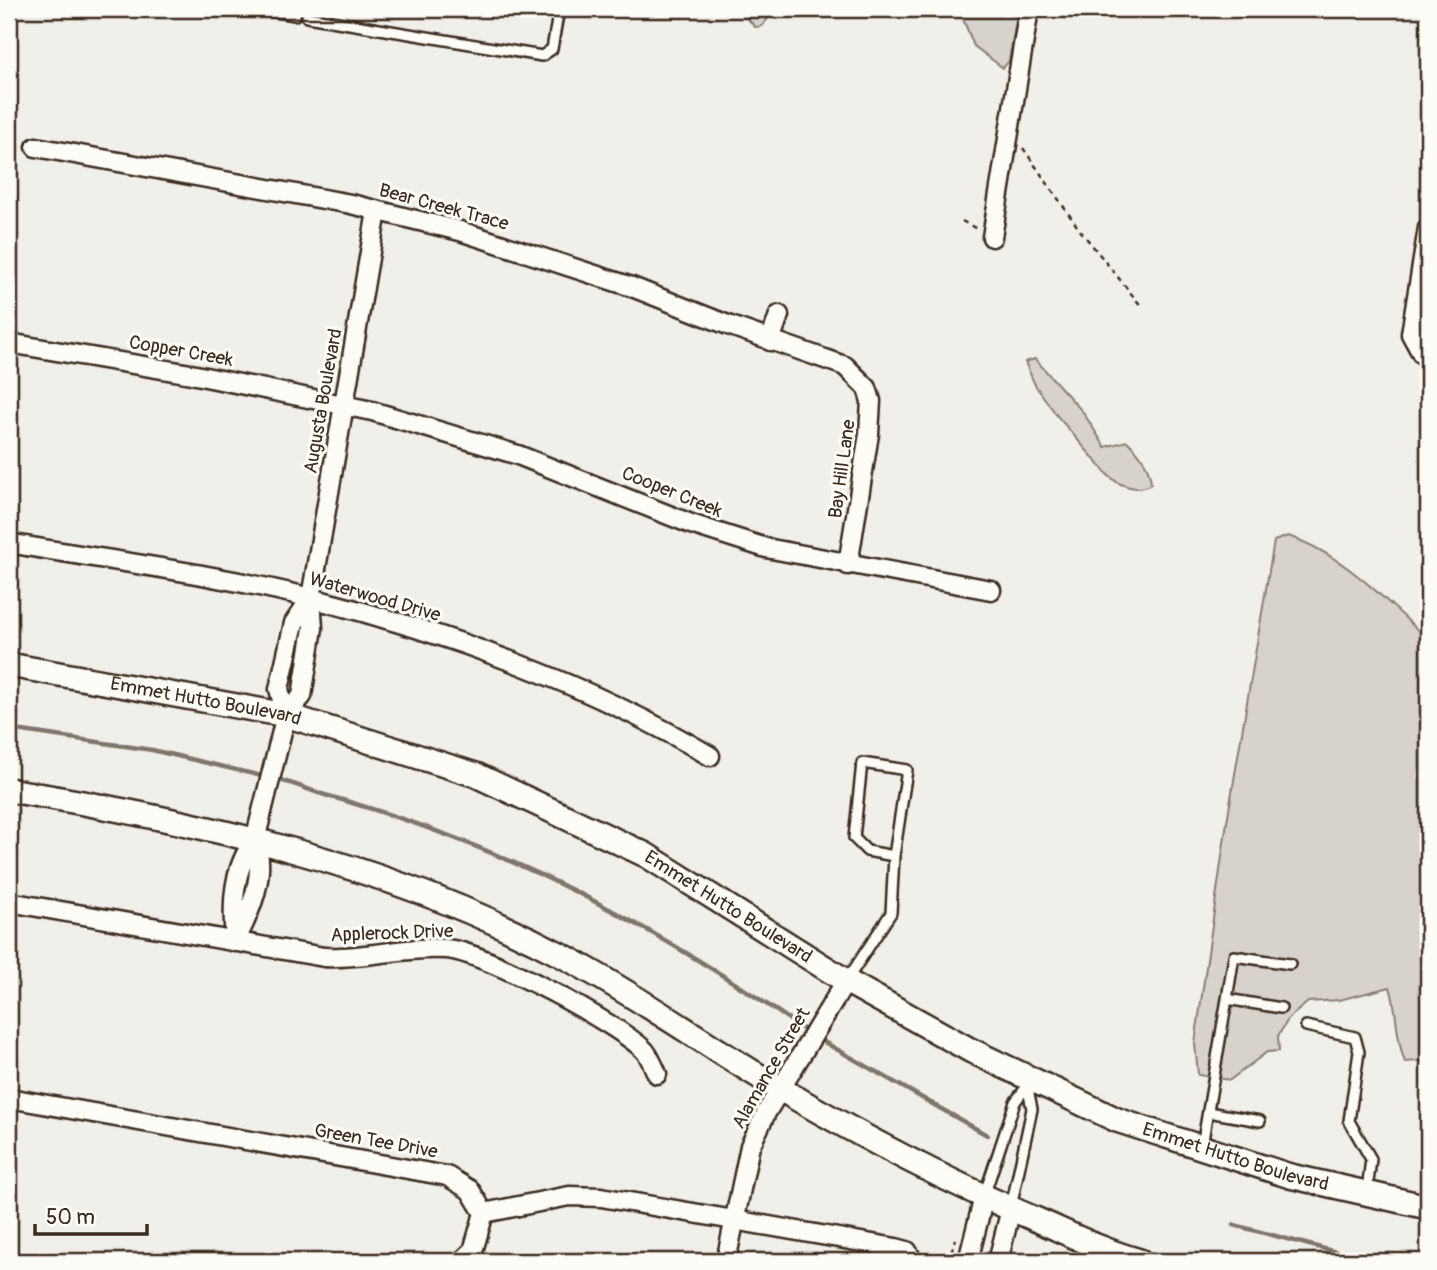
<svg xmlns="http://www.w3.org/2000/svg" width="1437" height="1270" font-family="Pangolin,sans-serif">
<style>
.green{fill:#d7d2cc;stroke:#897e75;stroke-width:2}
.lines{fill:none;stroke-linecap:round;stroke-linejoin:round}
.stream{stroke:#80746b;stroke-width:4.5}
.service-casing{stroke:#3b2a1e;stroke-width:14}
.minor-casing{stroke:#3b2a1e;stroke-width:23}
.tertiary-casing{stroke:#3b2a1e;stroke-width:28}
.path{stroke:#3b2a1e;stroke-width:2.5;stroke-dasharray:5 5;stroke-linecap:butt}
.service{stroke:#fdfcf7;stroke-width:9}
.minor{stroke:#fdfcf7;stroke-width:18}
.tertiary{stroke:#fdfcf7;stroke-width:23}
.labels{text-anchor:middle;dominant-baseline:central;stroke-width:6;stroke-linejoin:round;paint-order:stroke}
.street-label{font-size:19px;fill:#3b2a1e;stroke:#fdfcf7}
</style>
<rect width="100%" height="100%" fill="#f1efea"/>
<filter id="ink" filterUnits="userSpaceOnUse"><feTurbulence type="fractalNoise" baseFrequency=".0143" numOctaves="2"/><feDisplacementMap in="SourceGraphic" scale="14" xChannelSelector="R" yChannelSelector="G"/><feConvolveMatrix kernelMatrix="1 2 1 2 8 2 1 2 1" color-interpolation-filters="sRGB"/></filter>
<g filter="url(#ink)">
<!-- green -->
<path class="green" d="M739,9h29l2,7 -8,10 -7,1z
M959,9h59l-9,52 -6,7 -29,-22z
M1035,359l48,53 22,35 22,-6c12,11 23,26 24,43 -13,9 -34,1 -44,-10l-49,-57 -23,-32 -10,-23z
M1288,536c53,17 101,66 140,104v427l-8,-6 -15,1c-10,-24 -7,-51 -15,-75l-51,13 -31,2 -19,16 -11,18 1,15 -12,1 -37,28 -32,-5 -3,-32 32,-221 47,-281z"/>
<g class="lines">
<!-- stream -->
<path class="stream" d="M9,729l143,21 114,27
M274,779c18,3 34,11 51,16 183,51 329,130 484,238
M817,1038l170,97
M1234,1225l136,36"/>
<!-- service casing -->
<g class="service-casing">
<path id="service" d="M258,9l37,6
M307,17l235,39 10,-7 7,-40
M847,980l44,-67 3,-57 13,-86 -45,-7 -8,75 13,13 27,5
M1227,999l7,-43 56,8
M1306,1026l49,11 4,15 -10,69 22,38 -4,32
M1208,1112l52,9
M1202,1146l25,-147 54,9
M984,1196l31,-94 16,-21
M1011,1207l21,-98 -4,-20"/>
</g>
<!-- minor casing -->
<g class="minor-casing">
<path id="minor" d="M36,147l315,57 109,27 172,56 96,38 117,41 22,22 4,13 -2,33 -21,131
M1428,228l-17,106 11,20 6,1
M992,237l37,-228
M770,341l9,-26
M9,343l182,31 181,37 146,44 173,69 75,24 225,42
M9,543c100,18 203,30 302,55 134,34 280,87 399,158
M286,715l16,-19 11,-68 -2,-30 66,-387
M9,902l315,55c41,2 82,-11 122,-8 37,2 173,75 199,102 5,6 9,16 12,23
M235,942c-3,-36 -3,-73 20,-102l31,-125 -7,-26 15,-66 17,-25
M235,942c16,-32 32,-68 20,-102
M9,1098l438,78 23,14 14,23
M484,1213l85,-17 32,1 295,51 11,3 6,10
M462,1261l11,-10 11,-38
M726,1261l24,-115 17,-35 79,-130
M968,1261l16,-64
M998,1261l13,-52"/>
</g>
<!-- tertiary casing -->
<g class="tertiary-casing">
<g id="tertiary">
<path id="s1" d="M9,665l277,50 190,60 170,80 200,126 124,69 147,70 173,56 138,31"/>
<path d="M9,790c193,32 381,74 556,167 75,40 144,90 217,133 84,49 170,94 260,132 32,14 64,30 98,39"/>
</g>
</g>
<!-- path -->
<path class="path" d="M1023,148l56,81 63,78
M962,221l15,8
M949,1261l6,-22"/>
<!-- service -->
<use href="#service" class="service"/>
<!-- minor -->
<use href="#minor" class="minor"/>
<!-- tertiary -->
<use href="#tertiary" class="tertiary"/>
</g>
</g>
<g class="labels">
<!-- street labels -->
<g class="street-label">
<text transform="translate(444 207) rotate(15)">Bear Creek Trace</text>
<text transform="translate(181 351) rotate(10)">Copper Creek</text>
<text transform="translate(323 401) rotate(-80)">Augusta Boulevard</text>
<text transform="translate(842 469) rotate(-82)">Bay Hill Lane</text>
<text transform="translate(672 492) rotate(22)">Cooper Creek</text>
<text transform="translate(375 597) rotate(16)">Waterwood Drive</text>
<text stroke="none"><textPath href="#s1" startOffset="200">Emmet Hutto Boulevard</textPath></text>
<text stroke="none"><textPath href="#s1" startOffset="766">Emmet Hutto Boulevard</textPath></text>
<text transform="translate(392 933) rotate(-2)">Applerock Drive</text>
<text transform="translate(771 1068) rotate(-60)">Alamance Street</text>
<text transform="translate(376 1141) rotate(10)">Green Tee Drive</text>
<text stroke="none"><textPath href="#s1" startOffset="1334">Emmet Hutto Boulevard</textPath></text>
</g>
</g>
<!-- margin -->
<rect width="1437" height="1270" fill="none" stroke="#fdfcf7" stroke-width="35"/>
<rect x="18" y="18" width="1402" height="1235" fill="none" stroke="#3b2a1e" stroke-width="2.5" filter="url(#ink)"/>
<!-- scale -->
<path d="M35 1224v10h112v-10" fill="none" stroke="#3b2a1e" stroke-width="3.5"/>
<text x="46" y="1224" font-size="21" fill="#3b2a1e" stroke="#fdfcf7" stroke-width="5" paint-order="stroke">50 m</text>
</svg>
